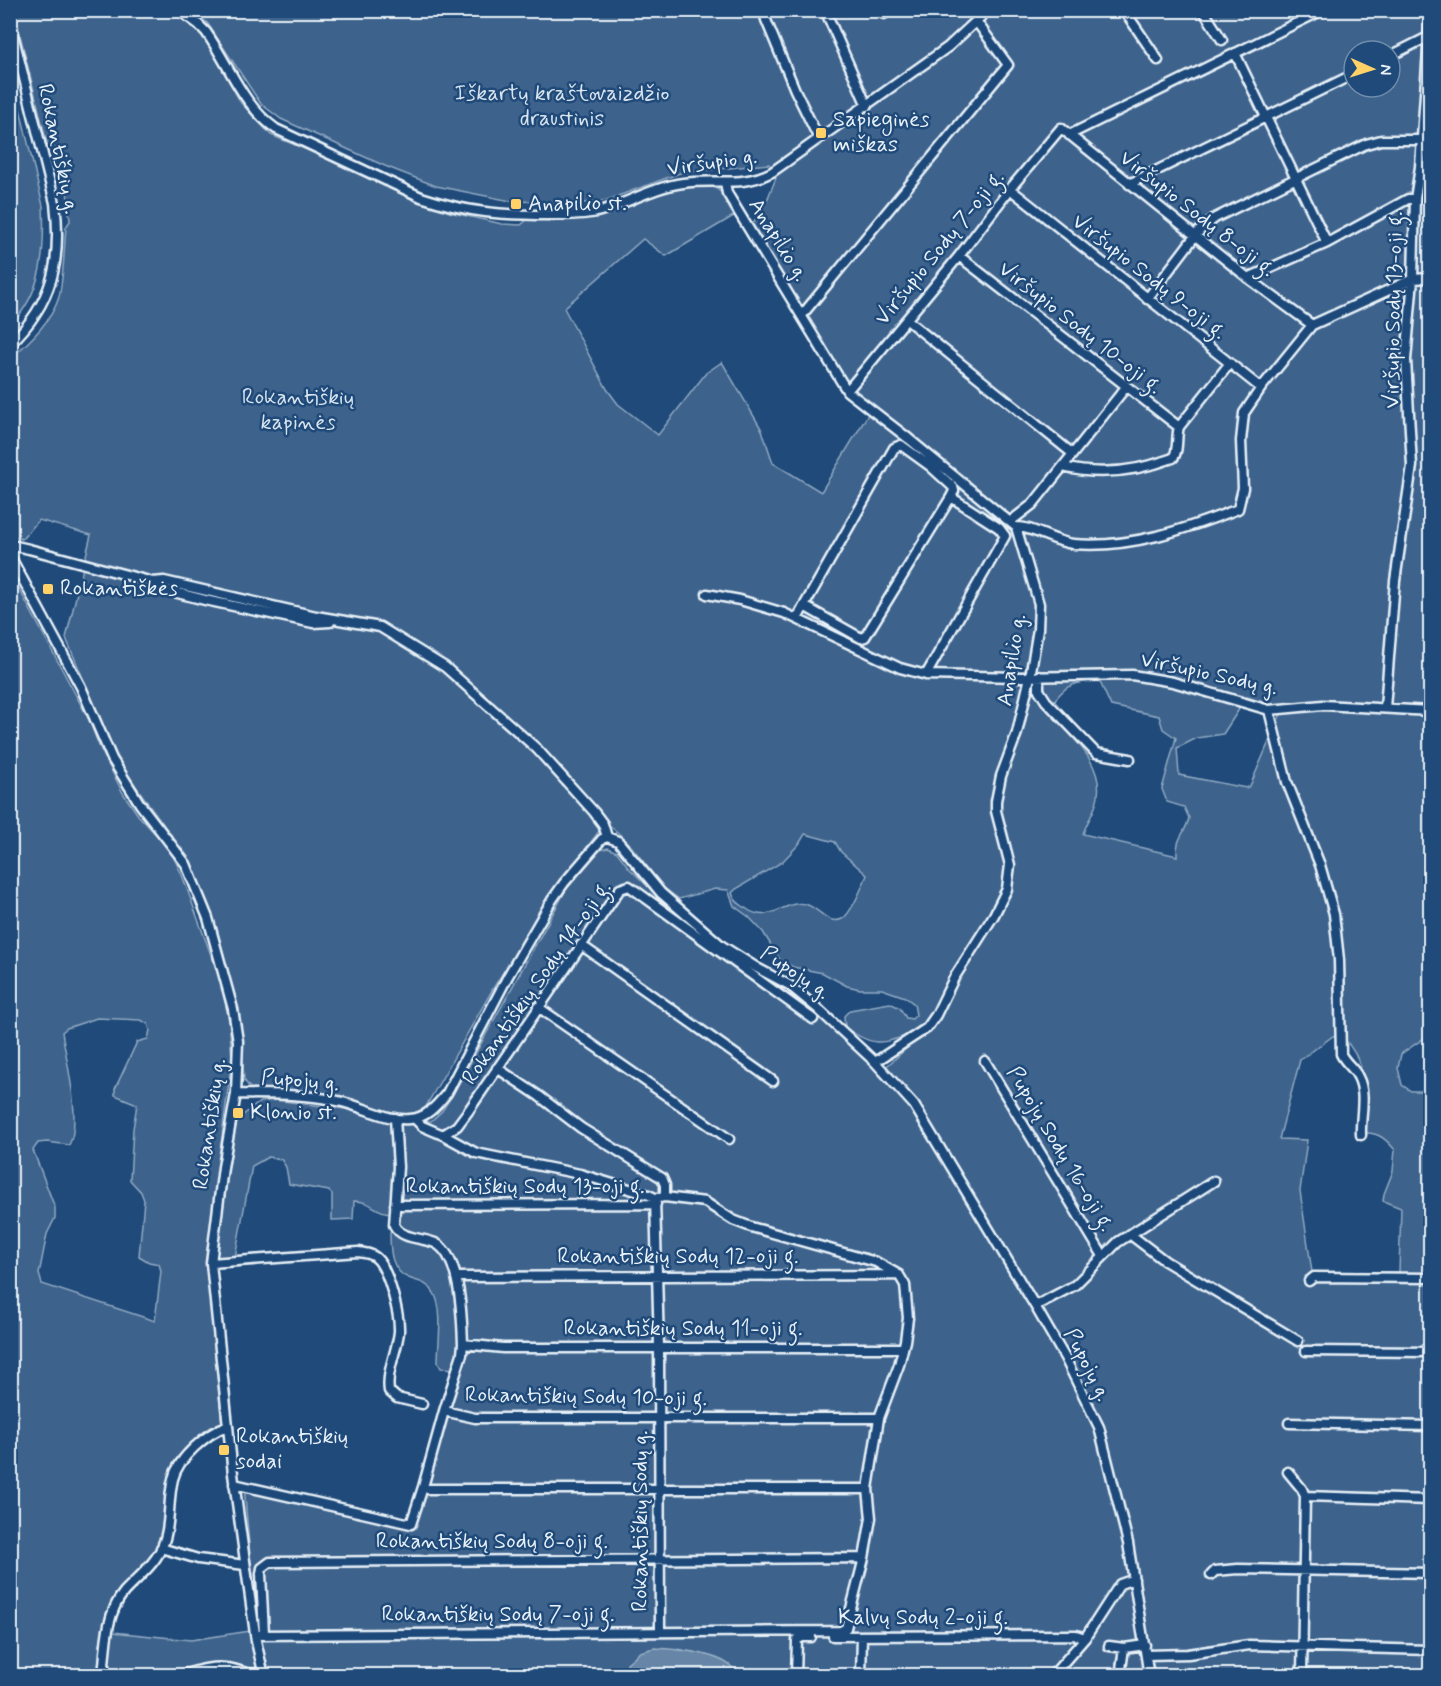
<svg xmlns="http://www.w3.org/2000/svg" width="1441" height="1686" font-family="Mynerve,sans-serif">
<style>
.green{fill:#3c628c;stroke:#92aac2;stroke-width:1.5;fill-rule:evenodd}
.water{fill:#6685a7;stroke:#9ab0c7;stroke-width:1.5}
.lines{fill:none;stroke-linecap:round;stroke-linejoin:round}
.street-casing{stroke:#e8f1f8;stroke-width:13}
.street{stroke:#1f4a7a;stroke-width:8}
.poi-dot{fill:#ffd166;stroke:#1f4a7a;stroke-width:2}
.labels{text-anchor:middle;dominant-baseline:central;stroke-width:5;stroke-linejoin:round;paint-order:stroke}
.park-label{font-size:22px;fill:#d7e3ed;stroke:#1f4a7a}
.poi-label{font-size:22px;fill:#e8f1f8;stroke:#1f4a7a;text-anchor:start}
.street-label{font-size:22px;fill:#e8f1f8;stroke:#1f4a7a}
</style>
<rect width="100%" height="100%" fill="#1f4a7a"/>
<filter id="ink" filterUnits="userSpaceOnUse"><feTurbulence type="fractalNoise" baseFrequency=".0167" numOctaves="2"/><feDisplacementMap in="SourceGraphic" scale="12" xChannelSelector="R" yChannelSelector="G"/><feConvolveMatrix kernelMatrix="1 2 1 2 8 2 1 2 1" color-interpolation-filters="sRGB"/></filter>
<g filter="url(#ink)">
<!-- green -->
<path class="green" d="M14,11h154l24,14 14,15 35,63 30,32 56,23 80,38 42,16 53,12 19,1 7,-6c24,0 50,3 74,-4 28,-9 86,-42 115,-26 8,5 14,17 20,25l-71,42 -23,-17 -79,69 43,81 11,15 40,31 48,-62 16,-11 40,68 11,33 48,29 48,-79 -26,-22 -92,-165 14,-21 11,-27 -7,-14 -89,9 -73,27 -17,3 -79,-2 -75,-15 -51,-20 -104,-47 -20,-15 -53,-80 -13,-13h1235v1023l-29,20 -3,14 4,17 9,6h19v584l-692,1 -2,-4 -13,-11 -44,-12 -52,25 1,2 -617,-1 -1,-1103 79,148 10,26 24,47 15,22 32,35 12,25 38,105 9,40 3,37 -26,205 16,162 -13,6 -31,30 -6,10 -8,58 -10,27 -41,49 -10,27 88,9 59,-9h11l-11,-75 -6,-70 167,38 46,-155 -16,-1 -3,-6c0,-21 6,-51 -4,-69 -6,-10 -14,-11 -23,-14 -21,-7 -21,-29 -21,-47l8,1 -7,-20c-18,-1 -17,-12 -37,-12l-1,18 -21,1v-26l-3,-3 -40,-7 -3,-17 -5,-8 -13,-2 -16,9 -17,91 -2,2 -17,-1 19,-133 3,-6 22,-17 15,-2 70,9 47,14 39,-2 11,-10 11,-17 113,-204 34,-40 8,-2 9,4 12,16 45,44 96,71 51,34 59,55 35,-31v-8c-32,10 -40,16 -70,-6l-1,-11 6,-6 40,-7 10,5 6,10 6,1 4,-4 -2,-11 -9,-7 -23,-8h-22l-13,-3 -24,-13 -30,-6 -13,-7 -17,-28 -14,-15 -15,-11 -6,-16 -13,-1 -36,10 -15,-11 -36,-46 -22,-20 -51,67 -61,98 -69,121 -11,5 -16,2 -53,-17 -34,-7 -61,-3 -6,-8 -4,-58 -12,-51 -11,-42 -26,-66 -73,-102 -52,-123 25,-103 -52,-15 -17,19 -11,-4v-177c18,-16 41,-37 48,-61 5,-22 5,-48 7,-70l4,-6 -3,-31 -8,-37 -2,-3 -9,-3zM1354,51h36v36h-36zM1099,680l12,26 48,10 4,13 13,9 -14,51 5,13 17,5 5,11c-4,17 -13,18 -12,38l-94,-22c3,-10 10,-20 13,-30 13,-38 -26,-69 -49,-94 19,-26 21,-26 52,-30zM1247,697l36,12 -33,77 -4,2 -67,-13 -2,-27 20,-10 26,-4zM805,834l30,8 6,10 26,23c-4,10 -16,39 -25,44 -13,7 -24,-12 -37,-15 -23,-4 -36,23 -61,3 -6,-4 -10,-7 -12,-14l4,-4 46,-27 17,-18zM97,1018l44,2 7,4 2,6 -2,9 -11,3 -22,47v6l22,9 -4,25 -3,51 11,12 3,8 -5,56 10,6 10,2 2,7 -6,50 -113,-37 -3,-10 8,-40 8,-16v-10l-22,-58 5,-7 9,-1 22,3c13,-23 -3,-87 -7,-113l5,-4zM1333,1036h9c29,31 22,58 22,97 14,-1 22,6 31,17l-2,21 -9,23 -1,7 18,7 -2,64h-87l-12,-81 7,-51 -28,-1 21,-79z
M10,67l33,139c2,43 0,87 -32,118z"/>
<!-- water -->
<path class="water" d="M654,1648c22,1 74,5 84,27h-110l-1,-12 13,-11z"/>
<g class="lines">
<!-- street casing -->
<g class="street-casing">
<path id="street" d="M179,10l19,14 8,8c24,34 36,73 70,97l145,68c48,16 80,18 130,18 15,0 31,0 46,-3 29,-8 56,-25 86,-29 33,-5 58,5 89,-11l176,-125 40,-37
M764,10l2,10 29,70 24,49
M825,10l42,96
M1124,10l34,50
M1203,10l19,30
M884,14l4,-4
M10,22l45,181c7,57 -2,100 -45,141
M1235,53l92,190
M1390,56l38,-19
M1069,135l254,-125
M725,182l2,11 120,198 62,48 107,88 23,77 -1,25 -8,48 -13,56 -16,43 -5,25v10l14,54 -3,24 -13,26 -40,63 -18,37 -9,13 -52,34
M1129,184l225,-110
M1010,189l251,199
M959,256l220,171
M1248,278l79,-35 81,-44h7
M1147,299l48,-63 8,-9 12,-9 151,-74 15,-4h39
M802,315l206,-250 -32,-44
M907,320l166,134
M847,391l112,-135 51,-67 51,-61 187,150 64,47
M1063,467c36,9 75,4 110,-9 6,-7 3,-22 6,-31l51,-64
M1011,521l22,-17 93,-117
M1016,527c15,-1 38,15 57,17 57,5 113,-15 165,-35l5,-21 -2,-47 3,-28 17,-25 51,-63 101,-46 17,-1
M10,548l6,-2 13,3 124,33 11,-1 152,35 64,11 65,40 92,82 57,63 9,12 4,13
M10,556l71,131 31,72 28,45 46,60 22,54 25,91 5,32 -2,53 -13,73 -12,96 22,211 23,167 8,35
M153,582l9,7 43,11 108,23 17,-1
M707,594l33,6 44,13 116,55 26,7 92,2 114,-2 41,7 96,28 54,-5 107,6
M804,606l90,-158 7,-3 29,21 23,21 1,4 -3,6 48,31 6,8 -79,139
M797,619l7,-13 57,32 4,-1 86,-140
M1039,676v14l7,11 50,52 34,6
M1385,708l10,-127 17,-115 -6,-106 7,-81 2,-80 5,-32 10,-147
M1269,710l18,72 33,83 14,49 5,46 2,94c4,9 13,14 17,23 9,17 2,40 3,58
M581,945l192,136
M538,1007l191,132
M985,1061l118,195
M497,1068l42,28 42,32 81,50 3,7v12
M236,1094c34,0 69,0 102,7 22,4 51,21 72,18 17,-1 27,-14 37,-26l61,-117 44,-76 12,-17 38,-44 5,-2 11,4 43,52 61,53 35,22 32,17 29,24 57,53 39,43 121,201 30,52 34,69 29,116 21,133
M395,1118l3,49 -4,58c8,15 27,12 41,18 26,12 27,76 28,101l-1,10 -18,57 31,7h404
M415,1119l7,7 21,9 33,18 104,21 69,21 6,3
M443,1135l14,-9 12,-16 151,-221 9,-3 184,133
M655,1198l4,149 1,284
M395,1205l261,-1
M1131,1235l34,26 133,80
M211,1263l147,-11c8,1 16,2 21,9 10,13 21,54 20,71 -2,19 -13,40 -10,59l8,7 25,6
M456,1277l443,-2
M1309,1281l5,-4 116,1
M1035,1306l40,-21 43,-43 96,-61
M463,1344l40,4h400
M1306,1351l124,1
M1289,1423l141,3
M1288,1472l14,17 3,7 -3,180
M234,1484l177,40 12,-37 6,2h439
M423,1487l21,-76
M1305,1496l125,4
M161,1548l37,11 47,6
M1211,1575l4,-4 23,-2 192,4
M264,1634l-3,-60 1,-6 8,-6 594,-4
M255,1635l586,-4 5,-3 18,-70 7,-40 -3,-29 11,-71 20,-53 6,-24 3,-23 -3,-33 -6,-10 -23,-13 -125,-35 -18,-7 -28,-18 -40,-5 -10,1
M833,1636l243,-1 9,3
M1109,1646l15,2 21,-3
M1146,1655l42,-1 61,-9 181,5
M103,1676c3,-28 2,-61 21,-84 12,-13 28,-25 36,-41 12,-22 7,-48 13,-72 5,-21 34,-46 54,-53
M178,1676c15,-4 32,-10 48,-8 15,1 20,9 37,4
M796,1676l1,-36 5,-3h9
M861,1676l1,-40
M1052,1676l33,-38 35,-54 14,-5
M1120,1676l4,-28"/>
</g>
<!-- street -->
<use href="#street" class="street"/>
</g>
</g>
<!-- markers -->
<g class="poi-dot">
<rect x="815" y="127" width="12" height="12" rx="3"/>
<rect x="510" y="198" width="12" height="12" rx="3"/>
<rect x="42" y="583" width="12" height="12" rx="3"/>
<rect x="232" y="1107" width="12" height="12" rx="3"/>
<rect x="218" y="1444" width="12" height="12" rx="3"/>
</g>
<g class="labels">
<!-- park labels -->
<g class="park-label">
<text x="562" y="94">Iškartų kraštovaizdžio<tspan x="562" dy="25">draustinis</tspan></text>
<text x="298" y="398">Rokantiškių<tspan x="298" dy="25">kapinės</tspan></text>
</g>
<!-- poi labels -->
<g class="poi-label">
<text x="833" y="120">Sapieginės<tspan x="833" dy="25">miškas</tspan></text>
<text x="528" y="204">Anapilio st.</text>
<text x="60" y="589">Rokantiškės</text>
<text x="250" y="1113">Klonio st.</text>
<text x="236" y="1437">Rokantiškių<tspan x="236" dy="25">sodai</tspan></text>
</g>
<!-- street labels -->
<g class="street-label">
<text transform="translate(58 149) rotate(78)">Rokantiškių g.</text>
<text transform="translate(712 163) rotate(-8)">Viršupio g.</text>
<text transform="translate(1197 214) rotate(38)">Viršupio Sodų 8-oji g.</text>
<text transform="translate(778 240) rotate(58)">Anapilio g.</text>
<text transform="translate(940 248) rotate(-51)">Viršupio Sodų 7-oji g.</text>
<text transform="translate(1149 277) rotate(38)">Viršupio Sodų 9-oji g.</text>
<text transform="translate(1394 310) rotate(-89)">Viršupio Sodų 13-oji g.</text>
<text transform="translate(1080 328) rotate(38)">Viršupio Sodų 10-oji g.</text>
<text transform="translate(1012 660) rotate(-81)">Anapilio g.</text>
<text transform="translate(1209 674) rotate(12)">Viršupio Sodų g.</text>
<text transform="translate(795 973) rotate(34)">Pupojų g.</text>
<text transform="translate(537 983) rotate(-55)">Rokantiškių Sodų 14-oji g.</text>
<text transform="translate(300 1081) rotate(5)">Pupojų g.</text>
<text transform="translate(210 1124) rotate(-82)">Rokantiškių g.</text>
<text transform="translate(1060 1149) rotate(59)">Pupojų Sodų 16-oji g.</text>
<text x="525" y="1187">Rokantiškių Sodų 13-oji g.</text>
<text x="678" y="1257">Rokantiškių Sodų 12-oji g.</text>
<text x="683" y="1329">Rokantiškių Sodų 11-oji g.</text>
<text transform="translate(1087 1365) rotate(63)">Pupojų g.</text>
<text transform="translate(586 1397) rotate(1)">Rokantiškių Sodų 10-oji g.</text>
<text transform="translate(641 1521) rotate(-90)">Rokantiškių Sodų g.</text>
<text x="492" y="1542">Rokantiškių Sodų 8-oji g.</text>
<text x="498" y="1615">Rokantiškių Sodų 7-oji g.</text>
<text x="923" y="1618">Kalvų Sodų 2-oji g.</text>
</g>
</g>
<!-- margin -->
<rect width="1441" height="1686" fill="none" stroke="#1f4a7a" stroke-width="36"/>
<rect x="18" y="18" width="1405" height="1650" fill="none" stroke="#e8f1f8" stroke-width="2" filter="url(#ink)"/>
<!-- north arrow -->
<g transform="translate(1372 69) rotate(93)"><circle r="28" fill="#1f4a7a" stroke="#6f8dac" stroke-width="1.5"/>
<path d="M0-4.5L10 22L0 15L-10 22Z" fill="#ffd166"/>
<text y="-9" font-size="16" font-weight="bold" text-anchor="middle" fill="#e8f1f8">N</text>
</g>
</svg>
